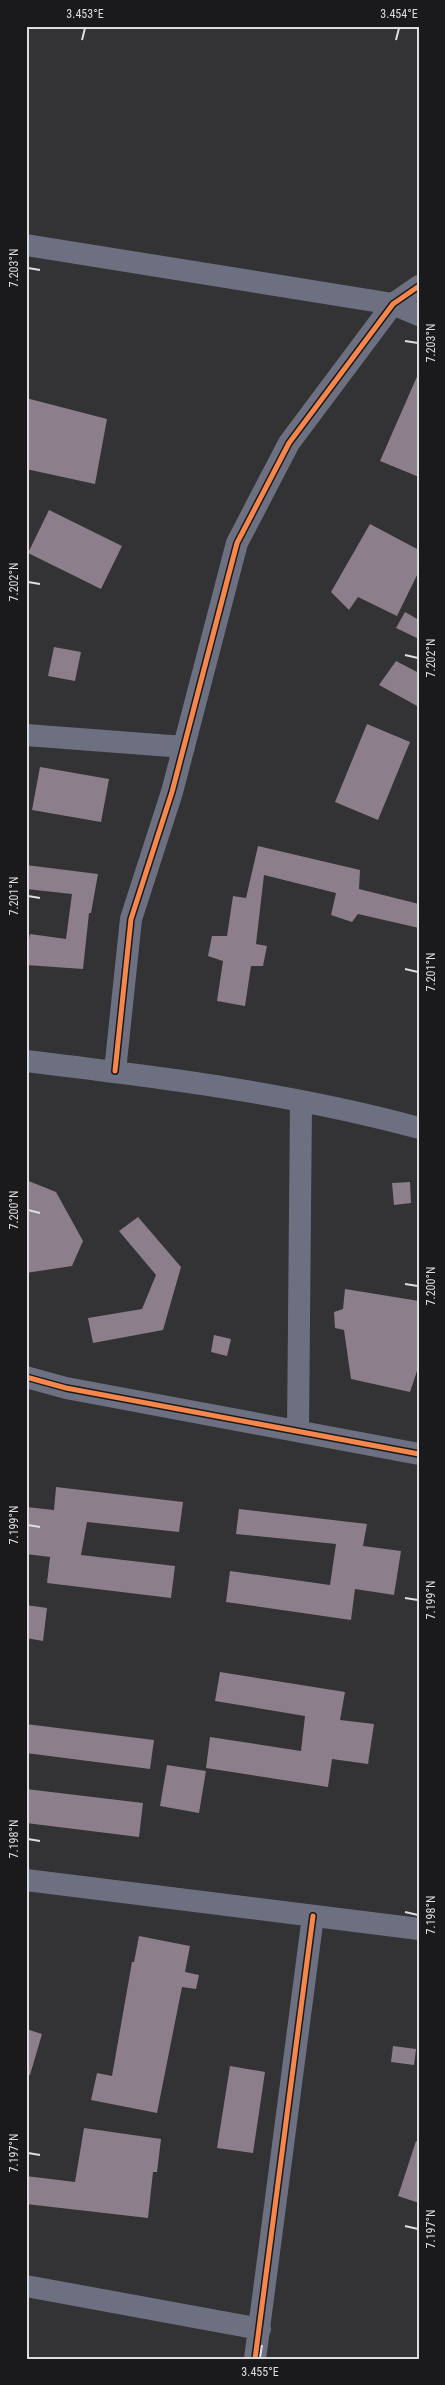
<svg xmlns="http://www.w3.org/2000/svg" width="445" height="2385" font-family="'Roboto Condensed',sans-serif">
<style>
.building{fill:#8c7e8a}
.lines{fill:none;stroke-linecap:round;stroke-linejoin:round}
.minor{stroke:#6c7080;stroke-width:22}
.cycleway-casing{stroke:#1a191b;stroke-width:8}
.cycleway{stroke:#f5874c;stroke-width:5}
.ticks{fill:none;stroke:#dedde0;stroke-width:2}
.neatline{fill:none;stroke:#dedde0;stroke-width:2}
.ticks-label{font-size:12px;text-anchor:middle;fill:#dedde0}
</style>
<rect width="100%" height="100%" fill="#333234"/>
<!-- building -->
<path class="building" d="M419,372v105l-39,-16z
M26,398l81,21 -12,65 -69,-15z
M49,510l73,36 -21,43 -73,-36z
M370,524l49,26v21l-22,45 -39,-19 -9,13 -18,-18z
M405,612l14,8v19l-23,-11z
M54,647l27,5 -6,29 -27,-5z
M396,661l23,12v34l-40,-22z
M367,724l43,18 -32,78 -43,-18z
M40,767l69,12 -8,43 -69,-12z
M258,846l102,24 -1,19 60,15v24l-61,-14 -6,8 -21,-7 5,-22 -72,-18 -8,69 11,2 -4,20h-12l-6,40 -28,-5 6,-40 -15,-5 4,-20h15l6,-40 13,2z
M26,865l72,9 -7,39h-2l-6,56 -57,-4v-27l3,1 1,-5 36,5 6,-45 -46,-5z
M26,1180l30,12 27,49 -11,25 -46,7z
M410,1182l1,21 -17,2 -2,-22z
M138,1217l43,50 -18,63 -70,13 -5,-25 54,-9 14,-34 -37,-44z
M345,1289l74,12v64l-9,27 -59,-13 -7,-49 -9,-2 -1,-16 9,-3z
M214,1335l17,4 -4,17 -16,-4z
M56,1487l127,15 -4,30 -92,-10 -6,33 94,11 -4,32 -124,-15 3,-26 -24,-3v-47l28,3z
M239,1509l128,15 -4,22 38,5 -7,44 -39,-6 -4,31 -125,-18 4,-31 100,14 6,-41 -100,-10z
M26,1605l21,3 -4,33 -17,-3z
M220,1672l125,20 -5,28 34,4 -6,40 -36,-5 -4,28 -122,-19 4,-31 91,14 4,-35 -90,-15z
M26,1724l128,16 -4,29 -124,-16z
M167,1765l39,6 -7,42 -39,-7z
M26,1789l117,14 -4,34 -113,-14z
M139,1936l51,10 -5,26 14,3 -3,14 -14,-2 -25,126 -66,-13 6,-27 15,3 20,-114h2z
M26,2029l16,5 -12,41h-4z
M393,2046l23,3 -2,16 -23,-3z
M230,2066l35,6 -12,81 -36,-5z
M84,2128l77,11 -4,33h-4l-5,46 -122,-14v-28l49,6z
M416,2141l3,1v61l-21,-7z"/>
<g class="lines">
<!-- minor -->
<path class="minor" d="M26,245l367,59 26,11
M26,735l158,12
M26,1061c132,16 265,32 393,67
M115,1071l16,-152 41,-127 65,-249 52,-100 104,-139 26,-18
M26,1377l40,11 353,66
M298,1431l3,-329
M26,1880l393,49
M26,2286l234,43
M255,2359l58,-443"/>
<!-- cycleway casing -->
<g class="cycleway-casing">
<path id="cycleway" d="M115,1071l16,-152 41,-127 65,-249 52,-100 104,-139 26,-18
M26,1377l40,11 353,66
M255,2359l58,-443"/>
</g>
<!-- cycleway -->
<use href="#cycleway" class="cycleway"/>
</g>
<!-- ticks -->
<path class="ticks" d="M82,40l3,-12M396,40l3,-12M28,268l12,2M405,341l13,2M28,582l12,2M405,655l13,3M28,896l12,2M405,969l13,3M28,1210l12,3M405,1284l13,2M28,1525l12,2M405,1598l13,2M28,1839l12,2M405,1912l13,3M28,2153l12,2M405,2226l13,3M260,2358l2,-13"/>
<!-- border -->
<rect width="445" height="2385" fill="none" stroke="#1a191b" stroke-width="55"/>
<rect x="28" y="28" width="390" height="2330" class="neatline"/>
<g class="ticks-label">
<text x="85" y="18">3.453°E</text>
<text x="399" y="18">3.454°E</text>
<text transform="translate(14 268) rotate(-90)" y="4">7.203°N</text>
<text transform="translate(431 343) rotate(-90)" y="4">7.203°N</text>
<text transform="translate(14 582) rotate(-90)" y="4">7.202°N</text>
<text transform="translate(431 658) rotate(-90)" y="4">7.202°N</text>
<text transform="translate(14 896) rotate(-90)" y="4">7.201°N</text>
<text transform="translate(431 972) rotate(-90)" y="4">7.201°N</text>
<text transform="translate(14 1210) rotate(-90)" y="4">7.200°N</text>
<text transform="translate(431 1286) rotate(-90)" y="4">7.200°N</text>
<text transform="translate(14 1525) rotate(-90)" y="4">7.199°N</text>
<text transform="translate(431 1600) rotate(-90)" y="4">7.199°N</text>
<text transform="translate(14 1839) rotate(-90)" y="4">7.198°N</text>
<text transform="translate(431 1915) rotate(-90)" y="4">7.198°N</text>
<text transform="translate(14 2153) rotate(-90)" y="4">7.197°N</text>
<text transform="translate(431 2229) rotate(-90)" y="4">7.197°N</text>
<text x="260" y="2376">3.455°E</text>
</g>
</svg>
